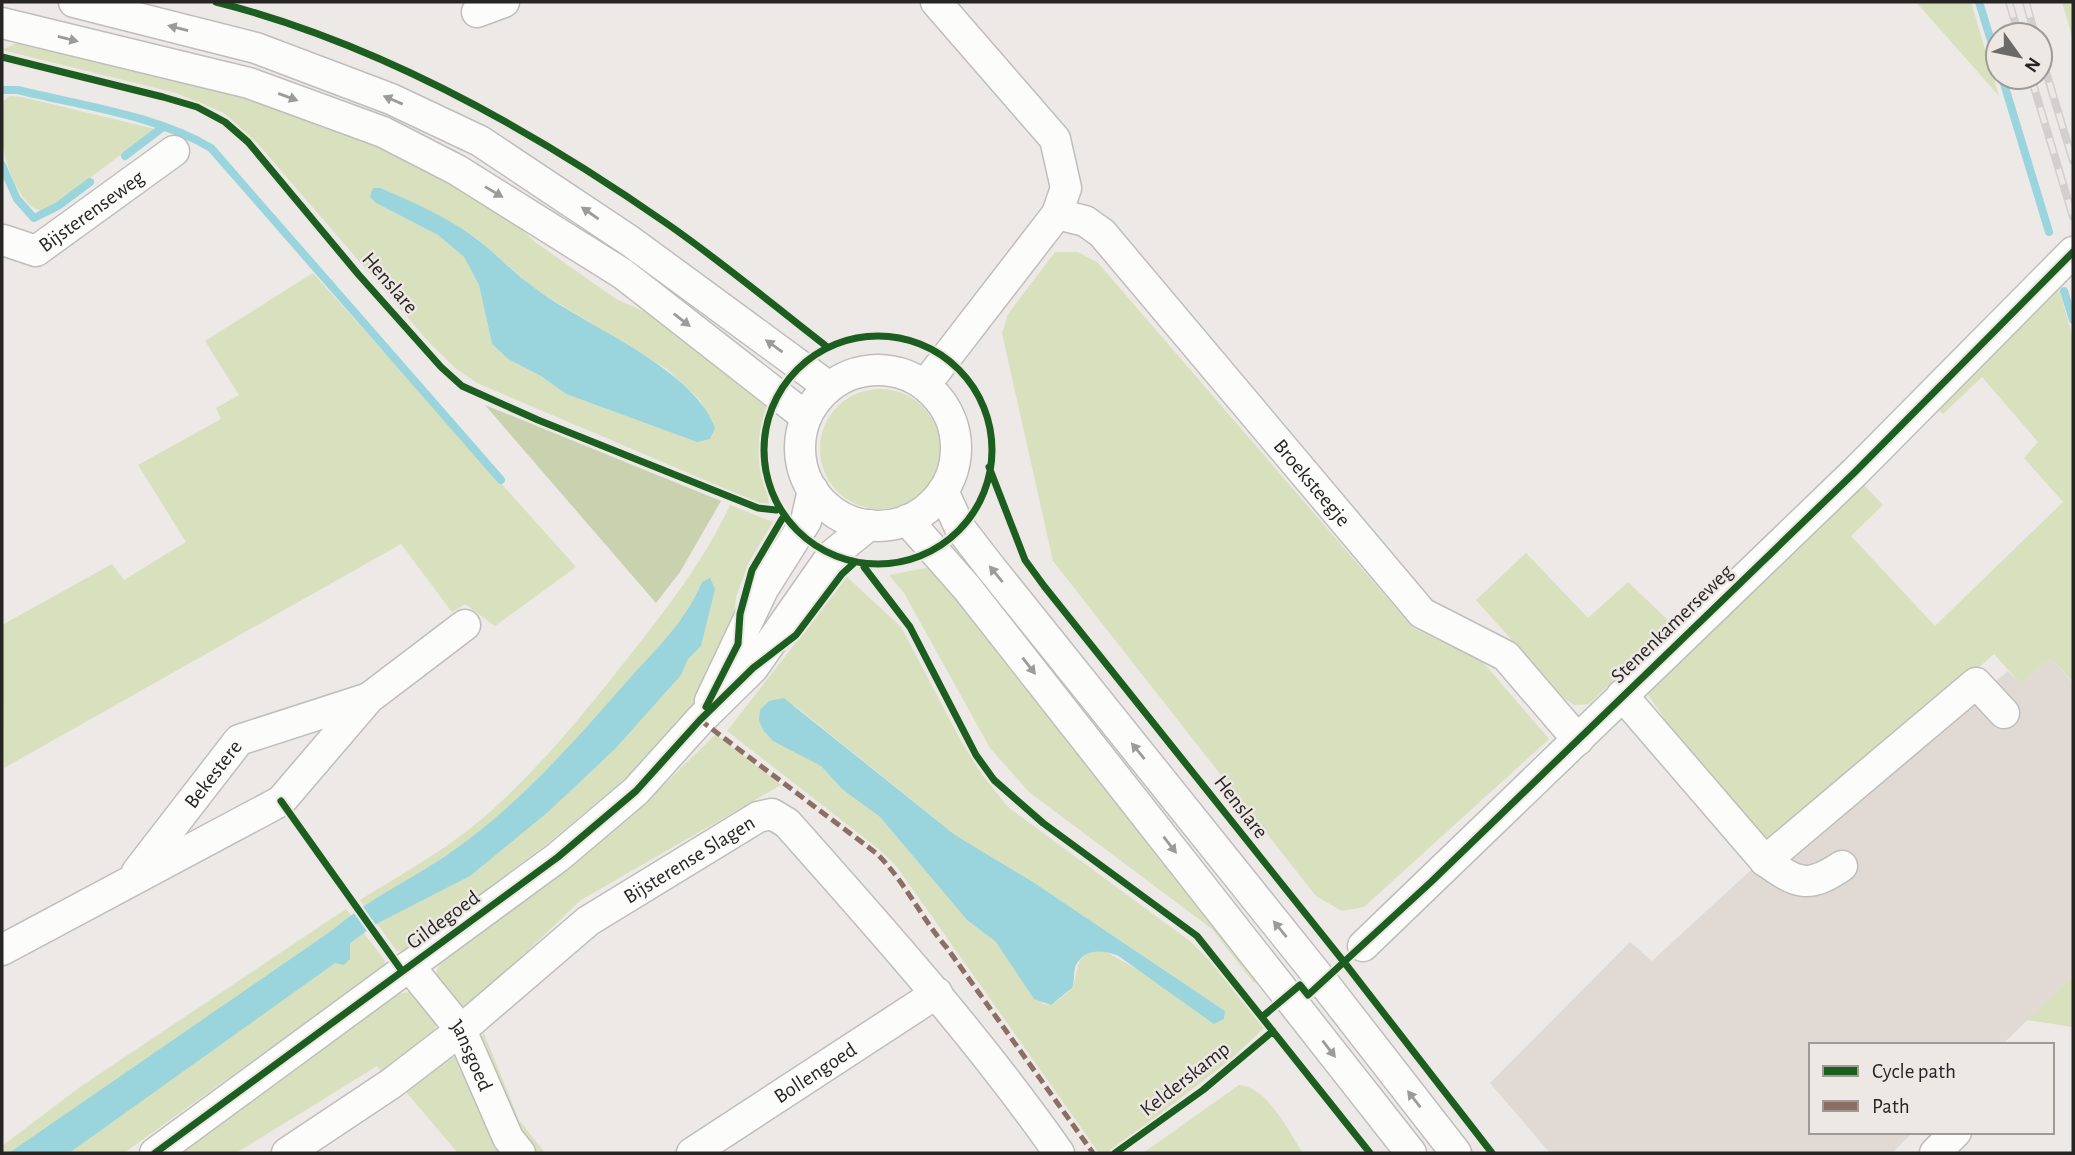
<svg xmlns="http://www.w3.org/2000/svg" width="2075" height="1155" font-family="'Alegreya Sans',sans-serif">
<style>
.built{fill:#e1d9d4}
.green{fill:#d8e0be;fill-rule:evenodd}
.forest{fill:#c9d1ae}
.water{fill:#9ad5dd}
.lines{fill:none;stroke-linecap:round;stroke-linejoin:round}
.stream{stroke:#9ad5dd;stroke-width:8}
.minor-casing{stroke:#bfbebc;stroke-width:33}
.minor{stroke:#fcfcfb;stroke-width:30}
.rail-casing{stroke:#d1d0cf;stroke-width:8}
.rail{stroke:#eee8e5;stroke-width:5;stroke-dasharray:16;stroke-linecap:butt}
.quiet{stroke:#8d6e63;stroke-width:5;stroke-dasharray:10 5;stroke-linecap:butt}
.cycleway-casing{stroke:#eee8e5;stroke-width:11}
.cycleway{stroke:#1b5e20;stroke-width:7}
.oneway{fill:#9c9b9a}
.labels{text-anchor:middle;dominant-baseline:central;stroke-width:5;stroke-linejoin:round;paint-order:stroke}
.street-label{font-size:21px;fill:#272524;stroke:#eee8e5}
</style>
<rect width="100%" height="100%" fill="#ece9e7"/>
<!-- built -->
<path class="built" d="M2051,658l22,25v292l-71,70h-191v87h102l-21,21h-342l-60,-70 140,-141 22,19 99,-91 47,-22 210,-177 13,13z"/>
<!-- green -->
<path class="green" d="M1916,2h55l28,94z
M2062,2h11v37z
M19,42l218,47 115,42 141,71 42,40 81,57 60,27 94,72c-16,37 -7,69 -1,106l-10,-1 -282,-120 -22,-15 -27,-27 -169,-196 -35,-32 -48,-20 -174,-43zM376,203l99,34 60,52 132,80 33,31 15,28 -18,14 -131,-48 -25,-18 -33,-17 -16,-15 -13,-59 -15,-28 -26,-22z
M10,96l12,1 133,32 -108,81c-24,7 -43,-49 -45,-69 -1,-13 0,-26 0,-39z
M1055,252h23l20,11 315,365 69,33 67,78 -185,168 -22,4 -26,-15 -263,-335 -51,-228 6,-19z
M313,273l263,294 -81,59 -30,-22 -13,8 -51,-68 -397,224 -2,-143 110,-61 12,16 62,-38 -48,-77 83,-46 -5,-11 23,-13 -34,-54z
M2058,285l15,54v343l-22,-24 -30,26 -27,-30 -204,180 -17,6 -11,-2 -75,-86 -42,-62 215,-209 23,24 -32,31 84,90 128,-124 -39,-44 14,-16 -56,-65 -39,37 -9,-9z
M820 449a60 60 0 1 1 120 0a60 60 0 1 1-120 0Z
M730,505l43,17 -24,40 -13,35 -4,33 -39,75 -68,74 -77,64 -145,109 -6,-1 -37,-51c45,-28 93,-54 132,-90 51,-46 96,-101 138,-155 38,-48 74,-94 100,-150z
M1526,553l62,65 40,-36 40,38 -1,8 -78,76 -15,1 -10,-7 -88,-98z
M931,567l328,414 -5,2 -42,-54 -183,-137 -39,-44 -86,-155 -15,-18z
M847,577l54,50 60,114 22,35 25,31 183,135 24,24 49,62 -33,31 -121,94h-11l-202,-286 -17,-17 -153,-119zM793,704l162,131 78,47 192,129 -1,8 -121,-69c-34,2 -21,24 -33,40 -5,6 -13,10 -19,15l-8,-1 -47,-62 -29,-22 -87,-103 -38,-28 -21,-23z
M716,734l65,51 -200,115 -98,93 -7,12 -16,4 -25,-29 4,-17 122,-91 83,-68z
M346,909l39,52 -1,5 -260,187h-122v-7l78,-59z
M2073,975v52l-46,-7z
M411,992l25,31 -2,10 -51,41 -6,-8 -141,87h-62l221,-159z
M483,1031l36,89 26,33h-10l-19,-30 -34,-82z
M450,1055h7l54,98h-53l-57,-67z
M1239,1085c29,2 49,46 64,68h-160z"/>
<!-- forest -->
<path class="forest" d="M485,405l236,96 -41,71 -24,31z"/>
<!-- water -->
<path class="water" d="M373,188h7c33,14 65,28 94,49 22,16 40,37 62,52 51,38 158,79 179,139l-5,11 -13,3 -131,-48 -25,-18 -33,-17 -16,-15 -13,-59 -15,-28 -26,-22 -62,-32 -6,-6z
M710,578l5,11 -14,57 -13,13 -7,16 -66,74 -67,63 -78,64 -92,47 -28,20v16l-6,6 -9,-2 -266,190h-60l325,-224c37,-32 77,-49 116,-76 68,-47 125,-112 179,-174 28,-31 57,-58 73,-97z
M784,698l171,137 78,47 192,129 -1,8 -10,5 -97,-69c-15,-5 -32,-7 -41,10 -3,7 -1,16 -4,23l-21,17 -17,-6 -38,-57 -29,-22 -87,-103 -38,-28 -21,-23 -48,-25 -10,-11 -4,-10 1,-10 9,-9z"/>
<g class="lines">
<!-- stream -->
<path class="stream" d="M1979,2l19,61
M2002,77l47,155
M2,90h16c64,16 137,25 193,58l290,332
M125,156l38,-29
M2,165l15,34 17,19 24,-12 32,-24
M2064,291l9,29"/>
<!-- minor casing -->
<g class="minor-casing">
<g id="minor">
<path d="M74,2l182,46 135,51 89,42 150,100 199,146"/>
<path d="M936,2l119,137 11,49 -9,26"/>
<path d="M477,12l27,-10"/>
<path d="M2,23l247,60 134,49 74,38 166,104 183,143"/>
<path id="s1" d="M3,240l33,11 138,-100"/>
<circle cx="878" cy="448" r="78"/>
<path id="s2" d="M925,385l132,-171 28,7 17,12 320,380 84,43 72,84"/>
<path d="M943,491l17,37 27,35 336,419 133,171"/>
<path d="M907,520l60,68 444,565"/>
<path d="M1622,695l143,166c33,23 43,28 77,5"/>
<path d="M710,701l53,-112 43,-68 7,-31"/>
<path d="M1765,861l211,-178 28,30"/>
<path id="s3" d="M137,872l102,-132 130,-42"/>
<path d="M1363,946l492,-474 218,-220"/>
<path d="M2,950l279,-149 88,-103 96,-73"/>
<path id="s4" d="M409,966l52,64 47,108 12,15"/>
<path d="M155,1153l403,-296 78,-66 64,-71 53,-52 79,-113 37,-30"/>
<path id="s5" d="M287,1153l105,-70 69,-53 127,-109 170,-104 14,-3 15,9c95,107 190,213 272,330"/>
<path id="s6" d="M692,1153l245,-160"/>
<path d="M1935,1153l21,-21"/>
</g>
</g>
<!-- minor -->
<use href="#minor" class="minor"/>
<!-- rail casing -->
<g class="rail-casing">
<path id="rail" d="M2009,2l10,33
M2026,2l9,33
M2040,52l33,109
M2031,77l42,140"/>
</g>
<!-- rail -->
<use href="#rail" class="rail"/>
<!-- quiet -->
<path class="quiet" d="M700,720l176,133c29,28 45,65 71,95l146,205"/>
<!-- cycleway casing -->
<g class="cycleway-casing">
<path id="cycleway" d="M216,2c162,41 314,126 450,221 55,38 107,82 160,123
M2,57l161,40 34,10 28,15 23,20 110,132 83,93 21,19 76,34 220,88 18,2
M764 450a114 114 0 1 1 228 0a114 114 0 1 1-228 0Z
M989,467l36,93 19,26 300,376 148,191
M864,567l46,60 66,128 18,25 49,43 154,113 173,217
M706,707l32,-63 2,-30 12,-44 30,-51
M281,801l121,170
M1262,1017l38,-32 8,10 123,-113 424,-410 218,-220
M155,1153l403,-296 78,-66 64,-71 53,-52 43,-33 46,-61 11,-10
M1115,1153l88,-63 70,-59"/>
</g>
<!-- cycleway -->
<use href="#cycleway" class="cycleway"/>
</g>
<!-- one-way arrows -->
<defs><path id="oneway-solid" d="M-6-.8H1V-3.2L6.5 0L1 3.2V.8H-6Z" transform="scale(1.75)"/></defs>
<g class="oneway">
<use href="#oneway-solid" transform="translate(178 28) rotate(-166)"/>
<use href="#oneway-solid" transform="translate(68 39) rotate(14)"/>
<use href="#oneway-solid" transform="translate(288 97) rotate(20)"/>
<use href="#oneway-solid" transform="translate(393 100) rotate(-157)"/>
<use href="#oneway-solid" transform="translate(494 192) rotate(31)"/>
<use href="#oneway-solid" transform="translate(590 213) rotate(-145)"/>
<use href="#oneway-solid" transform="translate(682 320) rotate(38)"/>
<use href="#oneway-solid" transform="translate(774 346) rotate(-144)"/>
<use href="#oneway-solid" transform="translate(996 574) rotate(-129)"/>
<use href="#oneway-solid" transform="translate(1029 666) rotate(52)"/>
<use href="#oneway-solid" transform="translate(1138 751) rotate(-129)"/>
<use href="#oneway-solid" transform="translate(1170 845) rotate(52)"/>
<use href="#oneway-solid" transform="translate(1280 929) rotate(-129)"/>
<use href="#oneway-solid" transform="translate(1329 1049) rotate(52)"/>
<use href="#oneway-solid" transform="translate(1414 1099) rotate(-128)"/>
</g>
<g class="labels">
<!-- street labels -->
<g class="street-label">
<text stroke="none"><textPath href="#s1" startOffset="103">Bijsterenseweg</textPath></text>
<text transform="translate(390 283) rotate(49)">Henslare</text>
<text stroke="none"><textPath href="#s2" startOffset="592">Broeksteegje</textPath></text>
<text transform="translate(1672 624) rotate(-44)">Stenenkamerseweg</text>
<text stroke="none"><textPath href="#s3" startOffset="124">Bekestere</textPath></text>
<text transform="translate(1241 807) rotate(52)">Henslare</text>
<text stroke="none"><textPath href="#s5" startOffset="499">Bijsterense Slagen</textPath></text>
<text transform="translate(443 920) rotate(-36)">Gildegoed</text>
<text stroke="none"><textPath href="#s4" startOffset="110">Jansgoed</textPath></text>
<text stroke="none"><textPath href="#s6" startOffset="147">Bollengoed</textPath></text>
<text transform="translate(1185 1079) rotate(-38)">Kelderskamp</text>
</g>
</g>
<!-- border -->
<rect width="2075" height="1155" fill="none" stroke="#272524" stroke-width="7"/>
<!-- legend -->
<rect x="1809" y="1043" width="245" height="91" fill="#eee8e5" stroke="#9e9a98" stroke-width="2"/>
<rect x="1823" y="1066" width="35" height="10" fill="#1b5e20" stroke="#9e9a98" stroke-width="2"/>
<text x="1872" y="1078" font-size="21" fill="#272524">Cycle path</text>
<rect x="1823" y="1101" width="35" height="10" fill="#8d6e63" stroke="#9e9a98" stroke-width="2"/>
<text x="1872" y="1113" font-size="21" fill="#272524">Path</text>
<!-- north arrow -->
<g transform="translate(2019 56) rotate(123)"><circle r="33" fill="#eee8e5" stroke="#9e9a98" stroke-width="2"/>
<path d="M0-5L12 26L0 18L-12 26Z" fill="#6c6a68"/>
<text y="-10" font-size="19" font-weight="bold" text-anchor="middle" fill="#272524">N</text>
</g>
</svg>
